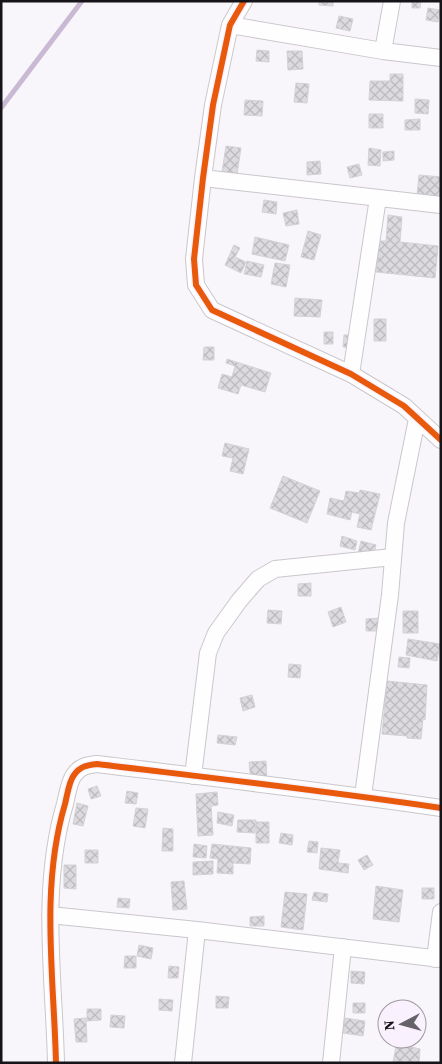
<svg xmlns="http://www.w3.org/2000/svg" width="442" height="1064" font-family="'Source Serif 4',serif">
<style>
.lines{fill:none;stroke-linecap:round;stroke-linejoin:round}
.stream{stroke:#c9b9d4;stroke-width:5}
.building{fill:url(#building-cross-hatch);stroke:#d4d2d7}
.minor-casing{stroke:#cac7cc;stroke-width:18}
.minor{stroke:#fefefe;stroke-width:16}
.cycleway-casing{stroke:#f9f2fe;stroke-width:9}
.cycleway{stroke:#e8590c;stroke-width:6}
</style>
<defs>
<pattern id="building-cross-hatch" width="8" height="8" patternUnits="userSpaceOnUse" patternTransform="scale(1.25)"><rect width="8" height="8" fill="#dddadf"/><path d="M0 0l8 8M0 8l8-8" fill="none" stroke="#bdbabf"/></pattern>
</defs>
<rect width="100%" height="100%" fill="#f8f5fb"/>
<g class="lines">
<!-- stream -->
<path class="stream" d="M1,108l81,-107"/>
</g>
<!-- building -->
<path class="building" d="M319,1h14v5l-14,-1z
M412,1h9l-1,7h-8z
M428,8l12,2 -2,12 -12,-2z
M339,16l14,3 -3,12 -14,-3z
M257,50l12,1v11l-13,-1z
M287,51h15l1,18 -15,1z
M390,74h13v27l-34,-1 1,-19h20z
M296,83l13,1 -2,19 -13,-1z
M415,99l14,1 -1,14 -13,-1z
M245,100l18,1 -1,15 -18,-1z
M369,114h14v14h-14z
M420,119v11h-15v-10z
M226,146l15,2 -4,26 -15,-2z
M369,148l12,2 -1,16 -12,-1z
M394,151v9l-11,1v-9z
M320,161l1,13 -14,1v-13z
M359,164l3,11 -12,3 -3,-11z
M419,175l22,2 -1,21 -23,-3z
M264,200l13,2 -1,12 -14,-2z
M297,210l2,14 -13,2 -3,-13z
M388,215l14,2 -2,25 38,4 -3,32 -59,-6 4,-31h6z
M308,231l13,4 -7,25 -13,-3z
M255,237l34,8 -4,16 -33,-7z
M234,245l6,3 -5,9 11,5 -5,11 -16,-8z
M247,261l17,4 -3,12 -17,-3z
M275,263l15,2 -4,22 -15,-3z
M295,298l27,2 -2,17 -26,-1z
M374,319h12v22h-12z
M324,332h9v12h-9z
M344,335h8l-1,13 -8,-1z
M204,347h10v13h-11z
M227,359l44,14 -6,19 -24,-7 -3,9 -20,-6 4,-14 10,3 3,-11 -9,-3z
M225,443l24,6 -6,25 -13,-3 3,-13 -11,-2z
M283,476l37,15 -13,32 -37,-15z
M360,490l20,4 -9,36 -14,-3 3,-13 -8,-2 -2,8 -23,-6 3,-16 14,3 2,-10 13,2z
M342,536l15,5 -2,9 -15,-4z
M361,541l15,4 -3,12 -15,-3z
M311,583v13h-13v-12z
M341,607l5,15 -13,5 -5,-15z
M268,610l14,1 -1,13 -14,-1z
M403,611h15v22h-15z
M379,618v13h-13v-12z
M408,639l32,5 -3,17 -31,-6z
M399,657l11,1 -1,10 -11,-1z
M289,664l12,1 -1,13 -12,-1z
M387,681l40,4 -2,35 -2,-1 -2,20 -14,-1v-2l-25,-2z
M252,695l3,12 -12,4 -3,-13z
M218,735l19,2 -2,8 -18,-2z
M266,761l1,20 -16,1 -2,-20z
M97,786l4,10 -10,3 -3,-10z
M127,791l11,2 -2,11 -11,-1z
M217,792l1,13 -7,1 2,29 -15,1 -2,-42z
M77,803l11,3 -5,20 -10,-2z
M136,808l12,1 -3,19 -12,-2z
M218,812l16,3 -2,11 -15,-3z
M238,820h18l-1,13 -18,-1z
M256,822h13v21h-13z
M163,828l10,1v22h-11z
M281,833l12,2 -1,10 -13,-2z
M309,841l9,1 -1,11 -10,-1z
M194,844l13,2 -1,12 -13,-1z
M212,844l39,4 -1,16 -17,-1v11l-16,-1 1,-14 -8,-1z
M321,848l19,2 -2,13 11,1 -1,9 -29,-4z
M85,850h13v13h-13z
M367,855l6,10 -9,5 -6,-10z
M213,861v13l-20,1v-13z
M64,865h12v24l-12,-1z
M184,881l3,28 -14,1 -2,-28z
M376,886l27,4 -4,32 -26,-3z
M422,888h12v11h-12z
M285,892l22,2 -4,36 -22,-3z
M314,892l14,2 -1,8 -15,-2z
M118,898l12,1 -1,9 -12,-1z
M264,916v10h-14v-9z
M139,945l14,3 -2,11 -14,-3z
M125,956h11v12h-12z
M169,966l10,1 -1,11h-10z
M351,971l14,1 -1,12 -13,-1z
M216,996l13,1 -1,11h-12z
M159,999l14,1 -1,11 -13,-1z
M353,1003h12v10h-12z
M87,1009h14v11l-14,1z
M111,1015l14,1 -1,12 -14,-1z
M86,1018l1,24h-11l-2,-23z
M345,1018l20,3 -2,15 -20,-3z
M417,1026h2v16h-26v-3h24z
M403,1045l17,4 -1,14h-26l3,-17z"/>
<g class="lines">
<!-- minor casing -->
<g class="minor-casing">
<path id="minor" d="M244,1l-14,24 -17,80 -10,73 -9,81 2,26 16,25 139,64 53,32 37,34
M230,25l153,26 58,7
M383,51l9,-50
M203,178l238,27
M351,374l27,-176
M193,776l15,-123 8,-20 23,-32 19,-22 17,-10 118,-12
M363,796l27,-201 6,-72 21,-104
M50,915l147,15 244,29
M435,959l6,-47
M56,1063c-2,-86 -16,-175 9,-259 2,-8 4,-23 9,-29 6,-9 14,-10 23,-11 115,14 230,27 344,44
M183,1063l14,-133
M331,1063l12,-116"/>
</g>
<!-- minor -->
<use href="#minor" class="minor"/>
<!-- cycleway casing -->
<g class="cycleway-casing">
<path id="cycleway" d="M244,1l-14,24 -17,80 -10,73 -9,81 2,26 16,25 139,64 53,32 37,34
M56,1063c-2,-86 -16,-175 9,-259 2,-8 4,-23 9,-29 6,-9 14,-10 23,-11 115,14 230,27 344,44"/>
</g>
<!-- cycleway -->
<use href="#cycleway" class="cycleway"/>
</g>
<!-- border -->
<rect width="442" height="1064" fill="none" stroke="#171419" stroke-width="5"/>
<!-- north arrow -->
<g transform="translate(402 1024) rotate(264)"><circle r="24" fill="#f9f2fe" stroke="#9f99a2"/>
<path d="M0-4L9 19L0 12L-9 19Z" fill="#666368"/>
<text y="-8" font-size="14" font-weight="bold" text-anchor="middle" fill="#171419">N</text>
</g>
</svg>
